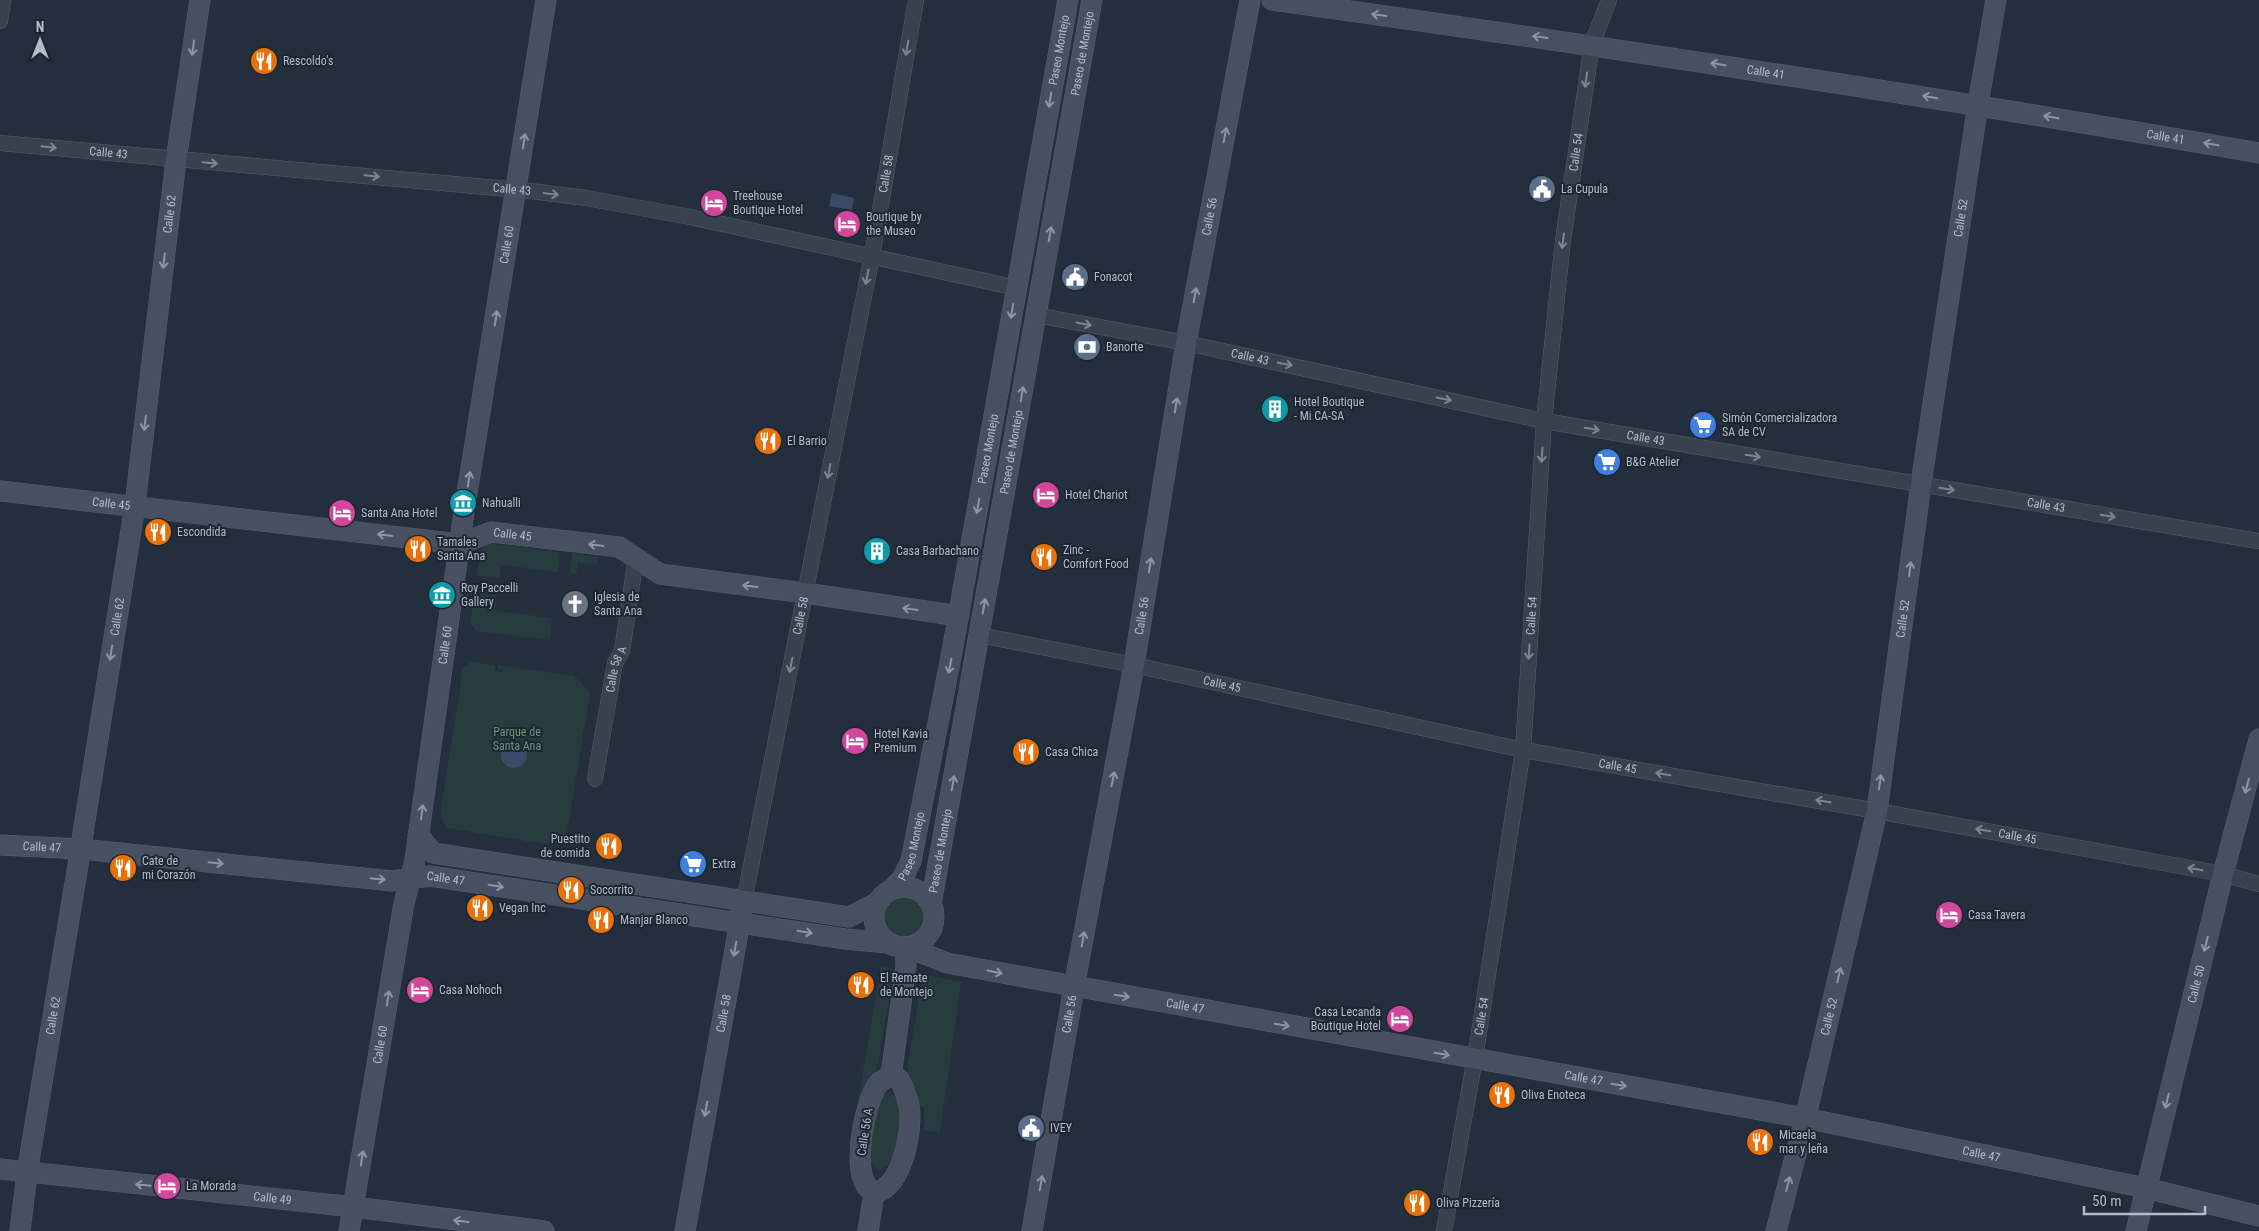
<svg xmlns="http://www.w3.org/2000/svg" width="2259" height="1231" font-family="'Roboto Condensed',sans-serif">
<style>
.green{fill:#263c3f}
.water{fill:#394c67}
.lines{fill:none;stroke-linecap:round;stroke-linejoin:round}
.street-casing{stroke:#565f6c;stroke-width:16}
.secondary-casing{stroke:#565f6c;stroke-width:21}
.street{stroke:#38414e;stroke-width:15}
.secondary{stroke:#465061;stroke-width:20}
.oneway{stroke:#8e96a5}
.oneway2{stroke:#7c8592}
.labels{text-anchor:middle;dominant-baseline:central;stroke-width:4;stroke-linejoin:round;paint-order:stroke}
.street-label{font-size:12px;fill:#b4bcc9;stroke:#1d2633}
.poi-label{font-size:12px;fill:#b4bcc9;stroke:#1d2633;text-anchor:start}
.park-label{font-size:12px;fill:#6b9a76;stroke:#1d2633}
</style>
<rect width="100%" height="100%" fill="#242f3e"/>
<!-- green -->
<path class="green" d="M488,543l72,9 -2,20 -57,-7 -2,13 -22,-3 4,-25z
M572,553l26,4 -1,8 -19,-2 -2,11 -6,-1z
M475,593l22,3 -2,15 57,7 -2,22 -74,-9 -6,-8z
M471,662l24,3v6l8,1v-2l-5,-1v-4l77,11v4l2,-2 13,15 -24,144 -9,9 -110,-18 -7,-12 23,-148z
M883 916a21 21 0 1 1 42 0a21 21 0 1 1-42 0Z
M881,966l13,3 -16,95 -25,66z
M923,974l38,8 -21,151 -16,-3v-23l-5,-1 -2,-15 -10,-23z
M888,1093l8,3 6,17 -7,42 -7,11 -10,4 -10,-11c3,-18 2,-59 20,-66z"/>
<!-- water -->
<path class="water" d="M832,193l22,5 -2,12 -23,-4z
M501 755a13 13 0 1 1 26 0a13 13 0 1 1-26 0Z"/>
<g class="lines">
<!-- street casing -->
<g class="street-casing">
<g id="street">
<path d="M0,21l3,-21"/>
<path id="s1" d="M0,143l531,48 55,7 104,19 327,71"/>
<path id="s2" d="M1036,315l150,28 358,78 715,120"/>
<path id="s3" d="M979,635l155,30 389,85 354,61 346,63 36,10"/>
<path id="s4" d="M595,779l20,-116 7,-12 14,-93"/>
<path id="s5" d="M744,901l128,-645 44,-256"/>
<path id="s6" d="M1444,1231l32,-179 47,-302 21,-329 19,-181 29,-196 17,-44"/>
</g>
</g>
<!-- secondary casing -->
<g class="secondary-casing">
<g id="secondary">
<path id="s7" d="M1272,0c330,46 659,96 987,153"/>
<path id="s8" d="M0,491l460,53 31,-12 128,15 41,27 145,19 154,23"/>
<path d="M418,835l15,18 416,64 29,-15"/>
<path id="s9" d="M0,845l81,4 311,32 38,-5 415,63 43,4"/>
<circle cx="904" cy="917" r="30"/>
<path id="s10" d="M891,890l11,-11 9,-18 40,-204 117,-657"/>
<path id="s11" d="M931,904l161,-904"/>
<path id="s12" d="M907,947l40,16 858,155 341,70 113,28"/>
<path d="M891,1076l8,3c6,10 11,25 11,37 0,23 -9,72 -36,77 -26,-14 -10,-89 4,-109 4,-4 8,-6 13,-8z"/>
<path d="M891,1076l15,-110 -1,-19"/>
<path id="s13" d="M0,1169l354,38 190,24"/>
<path id="s14" d="M20,1231l7,-58 51,-308 57,-360 41,-345 24,-160"/>
<path id="s15" d="M349,1231l55,-328 11,-43 49,-348 82,-512"/>
<path id="s16" d="M685,1231l57,-321"/>
<path d="M868,1231l6,-38"/>
<path id="s17" d="M1032,1231l42,-244 60,-322 52,-322 64,-343"/>
<path id="s18" d="M1776,1231l31,-120 70,-300 44,-327 57,-380 18,-104"/>
<path id="s19" d="M2136,1231l87,-357 36,-135"/>
</g>
</g>
<!-- street -->
<use href="#street" class="street"/>
<!-- secondary -->
<use href="#secondary" class="secondary"/>
</g>
<!-- one-way arrows -->
<defs><path id="oneway-shaft" d="M-6 0H5M1.5-3L5.5 0L1.5 3" fill="none" stroke-width="1.6" stroke-linecap="round" stroke-linejoin="round" transform="scale(1.25)"/></defs>
<g class="oneway">
<use href="#oneway-shaft" transform="translate(1379 15) rotate(-172)"/>
<use href="#oneway-shaft" transform="translate(1540 37) rotate(-172)"/>
<use href="#oneway-shaft" transform="translate(193 48) rotate(98)"/>
<use href="#oneway-shaft" transform="translate(1718 64) rotate(-171)"/>
<use href="#oneway-shaft" transform="translate(1930 97) rotate(-171)"/>
<use href="#oneway-shaft" transform="translate(1050 100) rotate(100)"/>
<use href="#oneway-shaft" transform="translate(2051 117) rotate(-170)"/>
<use href="#oneway-shaft" transform="translate(1225 135) rotate(-79)"/>
<use href="#oneway-shaft" transform="translate(524 141) rotate(-81)"/>
<use href="#oneway-shaft" transform="translate(2211 144) rotate(-170)"/>
<use href="#oneway-shaft" transform="translate(1050 234) rotate(-80)"/>
<use href="#oneway-shaft" transform="translate(164 261) rotate(97)"/>
<use href="#oneway-shaft" transform="translate(1195 295) rotate(-79)"/>
<use href="#oneway-shaft" transform="translate(1012 311) rotate(100)"/>
<use href="#oneway-shaft" transform="translate(496 318) rotate(-81)"/>
<use href="#oneway-shaft" transform="translate(1022 394) rotate(-80)"/>
<use href="#oneway-shaft" transform="translate(1176 405) rotate(-81)"/>
<use href="#oneway-shaft" transform="translate(145 423) rotate(97)"/>
<use href="#oneway-shaft" transform="translate(469 479) rotate(-81)"/>
<use href="#oneway-shaft" transform="translate(978 506) rotate(100)"/>
<use href="#oneway-shaft" transform="translate(385 535) rotate(-173)"/>
<use href="#oneway-shaft" transform="translate(596 545) rotate(-173)"/>
<use href="#oneway-shaft" transform="translate(1150 565) rotate(-81)"/>
<use href="#oneway-shaft" transform="translate(1910 569) rotate(-82)"/>
<use href="#oneway-shaft" transform="translate(750 586) rotate(-173)"/>
<use href="#oneway-shaft" transform="translate(984 606) rotate(-80)"/>
<use href="#oneway-shaft" transform="translate(910 609) rotate(-172)"/>
<use href="#oneway-shaft" transform="translate(111 653) rotate(99)"/>
<use href="#oneway-shaft" transform="translate(950 666) rotate(101)"/>
<use href="#oneway-shaft" transform="translate(1113 779) rotate(-78)"/>
<use href="#oneway-shaft" transform="translate(1880 782) rotate(-82)"/>
<use href="#oneway-shaft" transform="translate(953 783) rotate(-80)"/>
<use href="#oneway-shaft" transform="translate(2247 786) rotate(105)"/>
<use href="#oneway-shaft" transform="translate(422 812) rotate(-82)"/>
<use href="#oneway-shaft" transform="translate(216 863) rotate(6)"/>
<use href="#oneway-shaft" transform="translate(378 879) rotate(6)"/>
<use href="#oneway-shaft" transform="translate(496 886) rotate(9)"/>
<use href="#oneway-shaft" transform="translate(805 932) rotate(9)"/>
<use href="#oneway-shaft" transform="translate(1083 939) rotate(-80)"/>
<use href="#oneway-shaft" transform="translate(2206 944) rotate(104)"/>
<use href="#oneway-shaft" transform="translate(735 949) rotate(100)"/>
<use href="#oneway-shaft" transform="translate(995 972) rotate(11)"/>
<use href="#oneway-shaft" transform="translate(1839 975) rotate(-77)"/>
<use href="#oneway-shaft" transform="translate(1122 996) rotate(10)"/>
<use href="#oneway-shaft" transform="translate(388 998) rotate(-81)"/>
<use href="#oneway-shaft" transform="translate(1282 1025) rotate(10)"/>
<use href="#oneway-shaft" transform="translate(1442 1054) rotate(10)"/>
<use href="#oneway-shaft" transform="translate(1619 1085) rotate(10)"/>
<use href="#oneway-shaft" transform="translate(2167 1101) rotate(104)"/>
<use href="#oneway-shaft" transform="translate(706 1109) rotate(100)"/>
<use href="#oneway-shaft" transform="translate(362 1158) rotate(-81)"/>
<use href="#oneway-shaft" transform="translate(1041 1183) rotate(-80)"/>
<use href="#oneway-shaft" transform="translate(1788 1184) rotate(-75)"/>
<use href="#oneway-shaft" transform="translate(143 1185) rotate(-174)"/>
<use href="#oneway-shaft" transform="translate(461 1221) rotate(-173)"/>
</g>
<g class="oneway2">
<use href="#oneway-shaft" transform="translate(907 48) rotate(100)"/>
<use href="#oneway-shaft" transform="translate(1586 80) rotate(98)"/>
<use href="#oneway-shaft" transform="translate(49 147) rotate(6)"/>
<use href="#oneway-shaft" transform="translate(210 163) rotate(5)"/>
<use href="#oneway-shaft" transform="translate(372 176) rotate(6)"/>
<use href="#oneway-shaft" transform="translate(551 194) rotate(8)"/>
<use href="#oneway-shaft" transform="translate(1563 241) rotate(97)"/>
<use href="#oneway-shaft" transform="translate(867 277) rotate(101)"/>
<use href="#oneway-shaft" transform="translate(1084 324) rotate(11)"/>
<use href="#oneway-shaft" transform="translate(1285 364) rotate(12)"/>
<use href="#oneway-shaft" transform="translate(1444 399) rotate(12)"/>
<use href="#oneway-shaft" transform="translate(1592 429) rotate(10)"/>
<use href="#oneway-shaft" transform="translate(1542 455) rotate(94)"/>
<use href="#oneway-shaft" transform="translate(1753 456) rotate(10)"/>
<use href="#oneway-shaft" transform="translate(829 471) rotate(101)"/>
<use href="#oneway-shaft" transform="translate(1947 489) rotate(10)"/>
<use href="#oneway-shaft" transform="translate(2108 516) rotate(10)"/>
<use href="#oneway-shaft" transform="translate(1529 652) rotate(94)"/>
<use href="#oneway-shaft" transform="translate(791 665) rotate(101)"/>
<use href="#oneway-shaft" transform="translate(1663 774) rotate(-170)"/>
<use href="#oneway-shaft" transform="translate(1823 801) rotate(-170)"/>
<use href="#oneway-shaft" transform="translate(1983 830) rotate(-170)"/>
<use href="#oneway-shaft" transform="translate(2195 869) rotate(-170)"/>
</g>
<!-- icons -->
<defs>
<g id="restaurant-disc" transform="scale(1.4375)"><circle r="9.5" fill="#e8710a" stroke="#1d2633"/><path d="M-5-6h1v4h1v-4h1v4h1v-4h1v5L-1.5 .5V6h-2V.5L-5-1ZM5-6V6H3V1.5H1.5Q1.5-4 5-6Z" fill="#fff"/></g>
<g id="civic-disc" transform="scale(1.4375)"><circle r="9.5" fill="#5c6f8a" stroke="#1d2633"/><path d="M-.6-6.5H3V-4.5H.6V-3L4-1V1h2V6H-6V1h2V-1L-.6-3ZM-1.2 2.5V6h2.4V2.5Z" fill="#fff"/></g>
<g id="hotel-disc" transform="scale(1.4375)"><circle r="9.5" fill="#d1479c" stroke="#1d2633"/><path d="M-6-4.5h1.5V1H6V5H4.5V3h-9V5H-6ZM-4 0a1.8 1.8 0 1 1 3.6 0ZM.5 0V-2.5h3Q6-2.5 6 0Z" fill="#fff"/></g>
<g id="bank-disc" transform="scale(1.4375)"><circle r="9.5" fill="#5c6f8a" stroke="#1d2633"/><path d="M-6-4H6V4H-6ZM0-2.3a2.3 2.3 0 1 0 0 4.6a2.3 2.3 0 1 0 0-4.6Z" fill="#fff"/></g>
<g id="building-disc" transform="scale(1.4375)"><circle r="9.5" fill="#0f9aa8" stroke="#1d2633"/><path d="M-4-6H4V6H1V3H-1V6H-4ZM-2.5-4.3h1.7v1.8h-1.7ZM.8-4.3h1.7v1.8H.8ZM-2.5-1h1.7V.8h-1.7ZM.8-1h1.7V.8H.8Z" fill="#fff"/></g>
<g id="supermarket-disc" transform="scale(1.4375)"><circle r="9.5" fill="#3f7fe0" stroke="#1d2633"/><path d="M-6-5.5h2.5l.6 2H6L4.5 2H-2.5L-4.4-4H-6ZM-1.5 3.2a1.3 1.3 0 1 0 .1 0ZM3 3.2a1.3 1.3 0 1 0 .1 0Z" fill="#fff"/></g>
<g id="museum-disc" transform="scale(1.4375)"><circle r="9.5" fill="#0f9aa8" stroke="#1d2633"/><path d="M0-6L6-3V-2H-6V-3ZM-5-1h2V3h-2ZM-1-1h2V3h-2ZM3-1h2V3H3ZM-6 4H6V6H-6Z" fill="#fff"/></g>
<g id="church-disc" transform="scale(1.4375)"><circle r="9.5" fill="#6b7280" stroke="#1d2633"/><path d="M-1.2-6h2.4v3.5h3.3v2.4h-3.3V6h-2.4V-.1h-3.3v-2.4h3.3Z" fill="#fff"/></g>
</defs>
<g fill-rule="evenodd">
<use href="#restaurant-disc" x="264" y="61"/>
<use href="#civic-disc" x="1542" y="189"/>
<use href="#hotel-disc" x="714" y="203"/>
<use href="#hotel-disc" x="847" y="224"/>
<use href="#civic-disc" x="1075" y="277"/>
<use href="#bank-disc" x="1087" y="347"/>
<use href="#building-disc" x="1275" y="409"/>
<use href="#supermarket-disc" x="1703" y="425"/>
<use href="#restaurant-disc" x="768" y="441"/>
<use href="#supermarket-disc" x="1607" y="462"/>
<use href="#hotel-disc" x="1046" y="495"/>
<use href="#museum-disc" x="463" y="503"/>
<use href="#hotel-disc" x="342" y="513"/>
<use href="#restaurant-disc" x="158" y="532"/>
<use href="#restaurant-disc" x="418" y="549"/>
<use href="#building-disc" x="877" y="551"/>
<use href="#restaurant-disc" x="1044" y="557"/>
<use href="#museum-disc" x="442" y="595"/>
<use href="#church-disc" x="575" y="604"/>
<use href="#hotel-disc" x="855" y="741"/>
<use href="#restaurant-disc" x="1026" y="752"/>
<use href="#restaurant-disc" x="609" y="846"/>
<use href="#supermarket-disc" x="693" y="864"/>
<use href="#restaurant-disc" x="123" y="868"/>
<use href="#restaurant-disc" x="571" y="890"/>
<use href="#restaurant-disc" x="480" y="908"/>
<use href="#hotel-disc" x="1949" y="915"/>
<use href="#restaurant-disc" x="601" y="920"/>
<use href="#restaurant-disc" x="861" y="985"/>
<use href="#hotel-disc" x="420" y="990"/>
<use href="#hotel-disc" x="1400" y="1019"/>
<use href="#restaurant-disc" x="1502" y="1095"/>
<use href="#civic-disc" x="1031" y="1128"/>
<use href="#restaurant-disc" x="1760" y="1142"/>
<use href="#hotel-disc" x="167" y="1186"/>
<use href="#restaurant-disc" x="1417" y="1203"/>
</g>
<g class="labels">
<!-- street labels -->
<g class="street-label">
<text stroke="none"><textPath href="#s10" startOffset="860">Paseo Montejo</textPath></text>
<text stroke="none"><textPath href="#s11" startOffset="864">Paseo de Montejo</textPath></text>
<text stroke="none"><textPath href="#s7" startOffset="499">Calle 41</textPath></text>
<text stroke="none"><textPath href="#s7" startOffset="904">Calle 41</textPath></text>
<text stroke="none"><textPath href="#s1" startOffset="109">Calle 43</textPath></text>
<text stroke="none"><textPath href="#s6" startOffset="1088">Calle 54</textPath></text>
<text stroke="none"><textPath href="#s5" startOffset="741">Calle 58</textPath></text>
<text stroke="none"><textPath href="#s1" startOffset="514">Calle 43</textPath></text>
<text stroke="none"><textPath href="#s14" startOffset="1028">Calle 62</textPath></text>
<text stroke="none"><textPath href="#s17" startOffset="1030">Calle 56</textPath></text>
<text stroke="none"><textPath href="#s18" startOffset="1031">Calle 52</textPath></text>
<text stroke="none"><textPath href="#s15" startOffset="999">Calle 60</textPath></text>
<text stroke="none"><textPath href="#s2" startOffset="218">Calle 43</textPath></text>
<text stroke="none"><textPath href="#s2" startOffset="622">Calle 43</textPath></text>
<text stroke="none"><textPath href="#s10" startOffset="455">Paseo Montejo</textPath></text>
<text stroke="none"><textPath href="#s11" startOffset="459">Paseo de Montejo</textPath></text>
<text stroke="none"><textPath href="#s8" startOffset="112">Calle 45</textPath></text>
<text stroke="none"><textPath href="#s2" startOffset="1028">Calle 43</textPath></text>
<text stroke="none"><textPath href="#s8" startOffset="518">Calle 45</textPath></text>
<text stroke="none"><textPath href="#s5" startOffset="291">Calle 58</textPath></text>
<text stroke="none"><textPath href="#s17" startOffset="625">Calle 56</textPath></text>
<text stroke="none"><textPath href="#s6" startOffset="622">Calle 54</textPath></text>
<text stroke="none"><textPath href="#s14" startOffset="622">Calle 62</textPath></text>
<text stroke="none"><textPath href="#s18" startOffset="626">Calle 52</textPath></text>
<text stroke="none"><textPath href="#s15" startOffset="594">Calle 60</textPath></text>
<text stroke="none"><textPath href="#s4" startOffset="112">Calle 58 A</textPath></text>
<text stroke="none"><textPath href="#s3" startOffset="248">Calle 45</textPath></text>
<text stroke="none"><textPath href="#s3" startOffset="652">Calle 45</textPath></text>
<text stroke="none"><textPath href="#s3" startOffset="1058">Calle 45</textPath></text>
<text stroke="none"><textPath href="#s10" startOffset="50">Paseo Montejo</textPath></text>
<text stroke="none"><textPath href="#s9" startOffset="42">Calle 47</textPath></text>
<text stroke="none"><textPath href="#s11" startOffset="54">Paseo de Montejo</textPath></text>
<text stroke="none"><textPath href="#s9" startOffset="448">Calle 47</textPath></text>
<text stroke="none"><textPath href="#s19" startOffset="254">Calle 50</textPath></text>
<text stroke="none"><textPath href="#s12" startOffset="285">Calle 47</textPath></text>
<text stroke="none"><textPath href="#s16" startOffset="221">Calle 58</textPath></text>
<text stroke="none"><textPath href="#s17" startOffset="220">Calle 56</textPath></text>
<text stroke="none"><textPath href="#s14" startOffset="218">Calle 62</textPath></text>
<text stroke="none"><textPath href="#s6" startOffset="218">Calle 54</textPath></text>
<text stroke="none"><textPath href="#s18" startOffset="221">Calle 52</textPath></text>
<text stroke="none"><textPath href="#s15" startOffset="189">Calle 60</textPath></text>
<text stroke="none"><textPath href="#s12" startOffset="690">Calle 47</textPath></text>
<text transform="translate(865 1132) rotate(-81)">Calle 56 A</text>
<text stroke="none"><textPath href="#s12" startOffset="1095">Calle 47</textPath></text>
<text stroke="none"><textPath href="#s13" startOffset="274">Calle 49</textPath></text>
</g>
<!-- poi labels -->
<g class="poi-label">
<text x="283" y="61">Rescoldo’s</text>
<text x="1561" y="189">La Cupula</text>
<text x="733" y="196">Treehouse<tspan x="733" dy="14">Boutique Hotel</tspan></text>
<text x="866" y="217">Boutique by<tspan x="866" dy="14">the Museo</tspan></text>
<text x="1094" y="277">Fonacot</text>
<text x="1106" y="347">Banorte</text>
<text x="1294" y="402">Hotel Boutique<tspan x="1294" dy="14">- Mi CA-SA</tspan></text>
<text x="1722" y="418">Simón Comercializadora<tspan x="1722" dy="14">SA de CV</tspan></text>
<text x="787" y="441">El Barrio</text>
<text x="1626" y="462">B&amp;G Atelier</text>
<text x="1065" y="495">Hotel Chariot</text>
<text x="482" y="503">Nahualli</text>
<text x="361" y="513">Santa Ana Hotel</text>
<text x="177" y="532">Escondida</text>
<text x="437" y="542">Tamales<tspan x="437" dy="14">Santa Ana</tspan></text>
<text x="1063" y="550">Zinc -<tspan x="1063" dy="14">Comfort Food</tspan></text>
<text x="896" y="551">Casa Barbachano</text>
<text x="461" y="588">Roy Paccelli<tspan x="461" dy="14">Gallery</tspan></text>
<text x="594" y="597">Iglesia de<tspan x="594" dy="14">Santa Ana</tspan></text>
<text x="874" y="734">Hotel Kavia<tspan x="874" dy="14">Premium</tspan></text>
<text x="1045" y="752">Casa Chica</text>
<text x="590" y="839" text-anchor="end">Puestito<tspan x="590" dy="14">de comida</tspan></text>
<text x="142" y="861">Cate de<tspan x="142" dy="14">mi Corazón</tspan></text>
<text x="712" y="864">Extra</text>
<text x="590" y="890">Socorrito</text>
<text x="499" y="908">Vegan Inc</text>
<text x="1968" y="915">Casa Tavera</text>
<text x="620" y="920">Manjar Blanco</text>
<text x="880" y="978">El Remate<tspan x="880" dy="14">de Montejo</tspan></text>
<text x="439" y="990">Casa Nohoch</text>
<text x="1381" y="1012" text-anchor="end">Casa Lecanda<tspan x="1381" dy="14">Boutique Hotel</tspan></text>
<text x="1521" y="1095">Oliva Enoteca</text>
<text x="1050" y="1128">IVEY</text>
<text x="1779" y="1135">Micaela<tspan x="1779" dy="14">mar y leña</tspan></text>
<text x="186" y="1186">La Morada</text>
<text x="1436" y="1203">Oliva Pizzería</text>
</g>
<!-- park labels -->
<g class="park-label">
<text x="517" y="732">Parque de<tspan x="517" dy="14">Santa Ana</tspan></text>
</g>
</g>
<!-- north arrow -->
<g transform="translate(40 40)" stroke="#1d2633" stroke-width="4" paint-order="stroke">
<path d="M0-4L9 19L0 12L-9 19Z" fill="#b4bcc9"/>
<text y="-8" font-size="14" font-weight="bold" text-anchor="middle" fill="#b4bcc9">N</text>
</g>
<!-- scale -->
<path d="M2084 1206v8h121v-8" fill="none" stroke="#b4bcc9" stroke-width="2.5"/>
<text x="2092" y="1206" font-size="15" fill="#b4bcc9" stroke="#1d2633" stroke-width="4" paint-order="stroke">50 m</text>
</svg>
